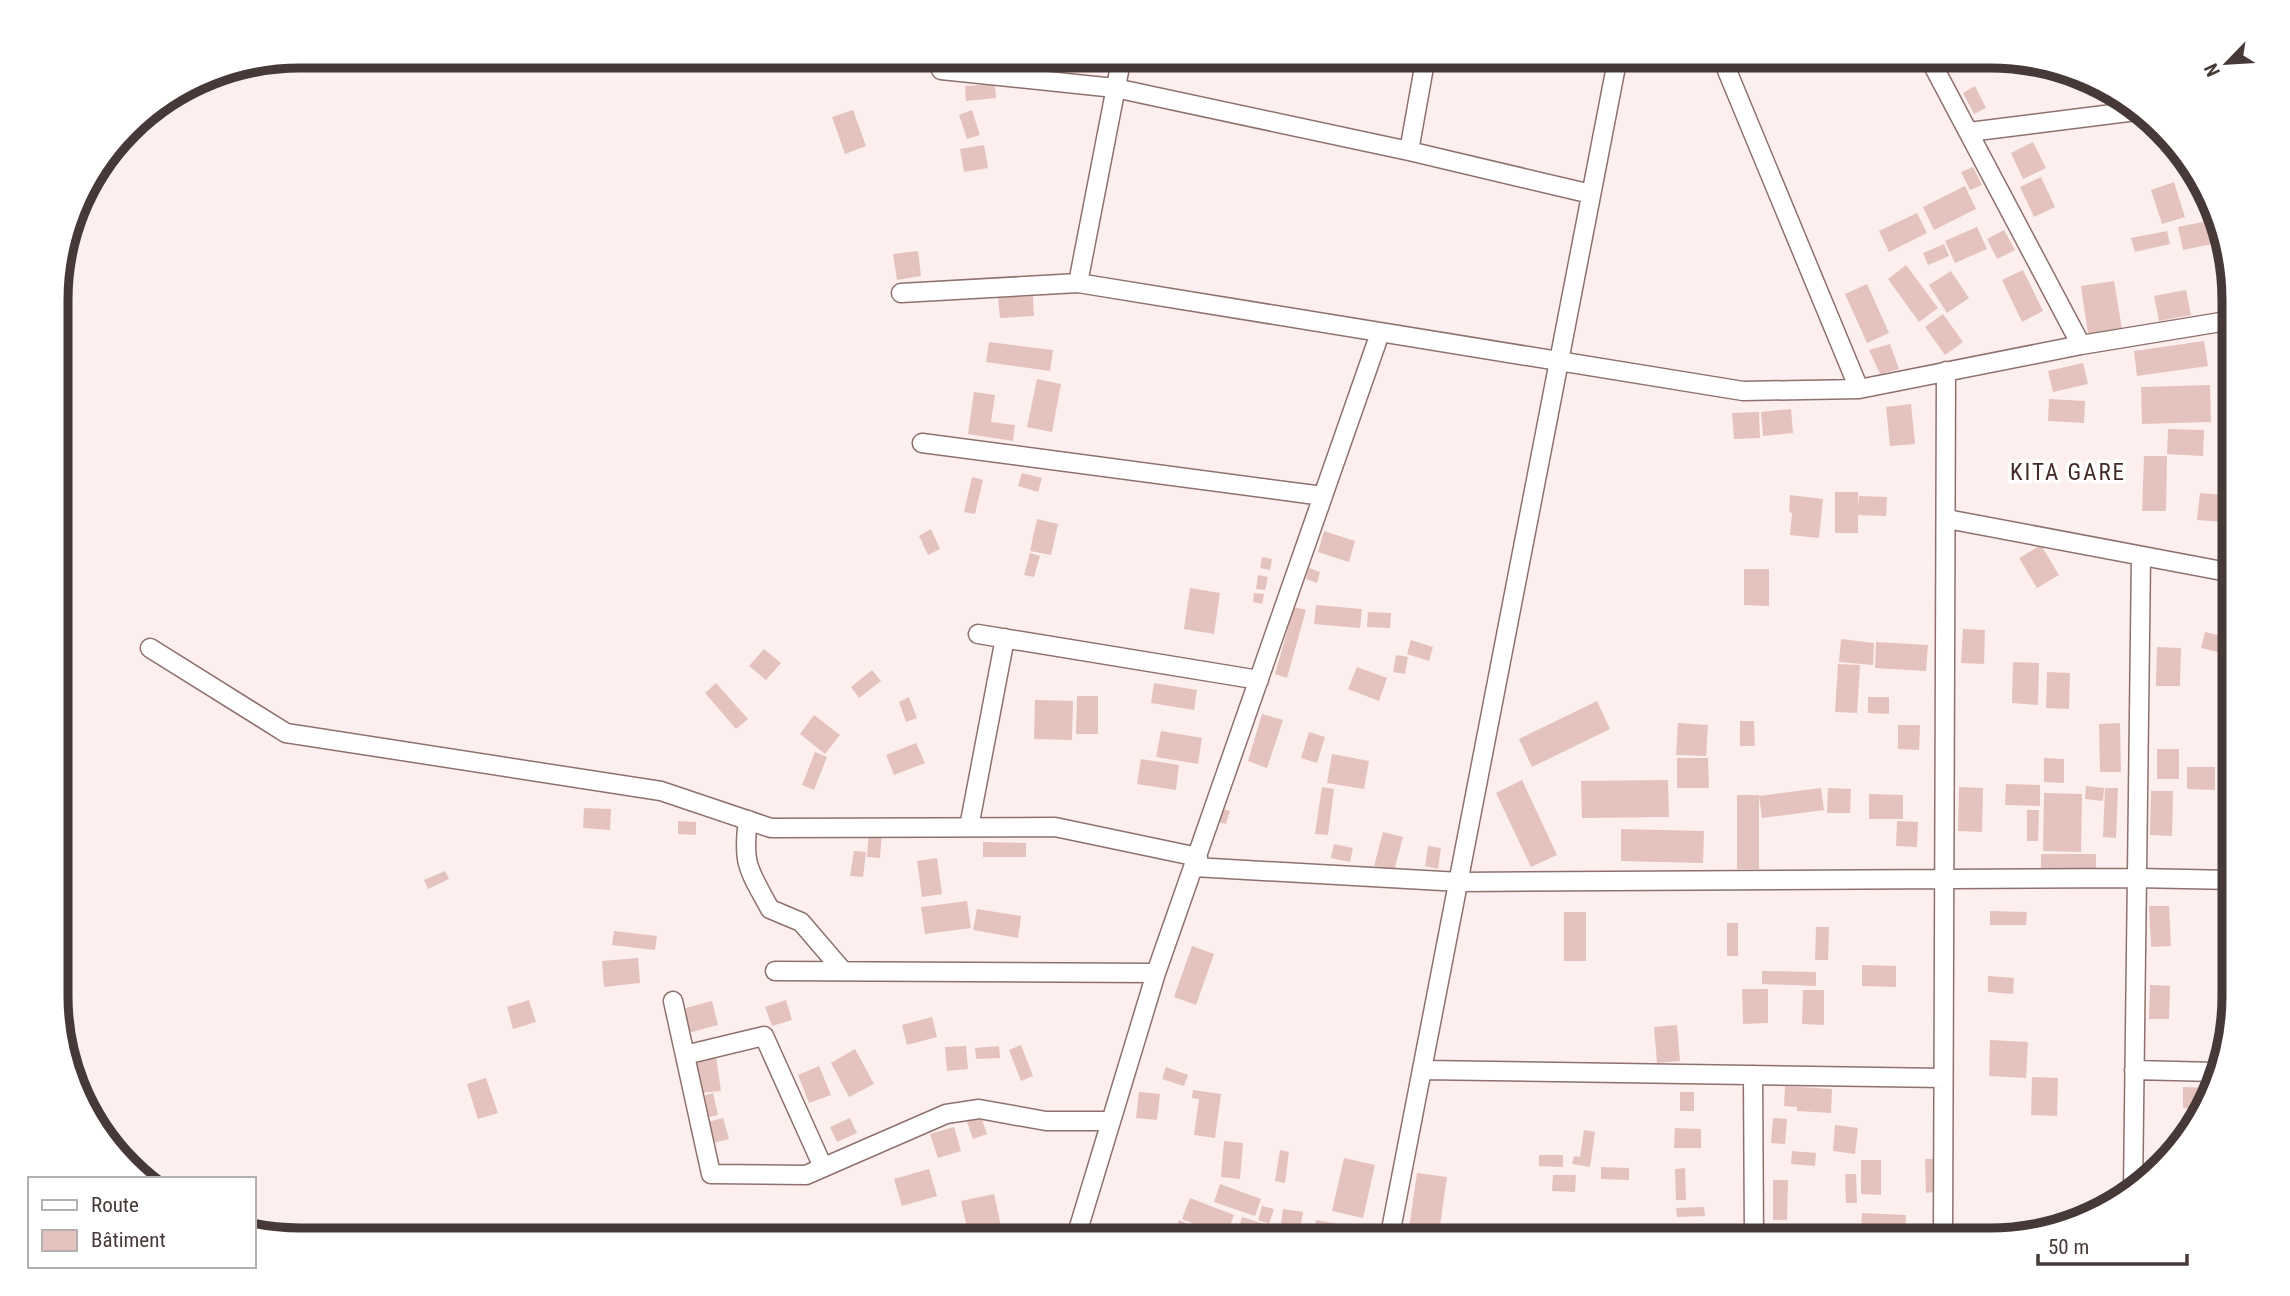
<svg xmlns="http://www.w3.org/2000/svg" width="2290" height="1296" font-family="'Roboto Condensed',sans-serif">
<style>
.building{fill:#e4c3be}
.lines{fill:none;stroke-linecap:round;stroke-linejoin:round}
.minor-casing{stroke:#8e716c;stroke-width:21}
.minor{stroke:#fff;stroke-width:18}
.labels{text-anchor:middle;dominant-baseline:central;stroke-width:7;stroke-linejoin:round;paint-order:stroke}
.quarter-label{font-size:23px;letter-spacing:2px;fill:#432a26;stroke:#fff}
.rim{fill:none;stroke:#463937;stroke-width:9}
</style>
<rect width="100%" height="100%" fill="#fdefed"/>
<!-- building -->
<path class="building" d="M1957,56h26l3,6 -22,10z
M995,84l1,14 -30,3 -1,-15z
M1975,86l11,22 -12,6 -11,-21z
M853,110l13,36 -21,8 -13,-37z
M972,110l8,25 -13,4 -8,-24z
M2033,142l13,26 -23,11 -12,-26z
M984,145l4,23 -24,4 -4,-23z
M1973,167l9,18 -12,5 -9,-18z
M2041,177l14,30 -21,10 -14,-30z
M2174,182l11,35 -23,7 -11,-34z
M1965,186l11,23 -42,21 -11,-23z
M1917,213l10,20 -38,19 -10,-21z
M2212,220l5,23 -34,7 -5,-23z
M1977,227l10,22 -32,14 -10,-22z
M2004,230l11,20 -18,9 -10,-20z
M2167,231l3,13 -35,8 -4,-14z
M1944,244l5,12 -21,9 -5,-12z
M918,251l3,25 -24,4 -4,-26z
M2226,263l7,21v32l-2,1 -12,-53z
M1906,265l32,43 -19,14 -31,-43z
M2023,270l20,41 -21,11 -20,-42z
M1951,271l18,27 -22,15 -18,-28z
M2114,281l8,48 -34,5 -7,-48z
M1867,284l22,49 -22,10 -22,-49z
M2186,290l5,25 -32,6 -5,-25z
M1033,296l1,20 -34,2 -2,-20z
M1943,314l20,28 -18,13 -20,-28z
M2204,341l4,25 -71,10 -3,-25z
M989,342l64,8 -3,21 -64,-9z
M1890,344l9,25 -19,5 -11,-24z
M2083,363l5,21 -35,8 -5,-21z
M1037,379l24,5 -9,48 -25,-5z
M2210,385l1,37 -69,2 -1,-37z
M974,392l21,3 -4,27 24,3 -2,16 -45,-7z
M2049,399l36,2 -1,22 -36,-2z
M1911,404l4,40 -25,2 -4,-39z
M1791,409l2,24 -30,3 -2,-24z
M1759,412l1,26 -26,1 -2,-26z
M2168,429l36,1 -1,26 -36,-2z
M2144,456h23l-1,55h-24z
M1022,473l20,5 -4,14 -20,-6z
M972,477l11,3 -8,34 -11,-2z
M1835,492h23v15l1,-11 28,1 -1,19 -28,-1v18h-23z
M2200,493l26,2 -3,27 -26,-2z
M1790,495l33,4 -4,39 -29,-3 2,-22 -3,-1z
M1037,519l21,5 -7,31 -21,-4z
M931,529l9,20 -12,6 -9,-19z
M1324,531l31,10 -6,21 -31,-10z
M2041,545l18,30 -22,13 -18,-30z
M1030,553l10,3 -6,21 -10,-2z
M1262,557l10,2 -2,11 -10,-2z
M1309,568l11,4 -3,11 -11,-4z
M1744,569h25v37l-25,-1z
M1258,575l10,2 -3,13 -9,-1z
M1190,588l30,5 -6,41 -30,-5z
M1254,593l10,1 -2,10 -9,-2z
M1316,605l46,4 -2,19 -46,-4z
M1294,607l12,3 -19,68 -12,-4z
M1368,612l23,1 -1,15 -23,-1z
M1963,629l22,1 -1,34 -23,-1z
M2205,632l25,6 -4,16 -25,-6z
M1841,639l33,4 -1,22 -34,-3z
M1411,640l22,7 -4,14 -22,-7z
M1876,642l52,3 -2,26 -51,-3z
M2157,647l24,1 -1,38h-24z
M764,649l17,14 -15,17 -17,-14z
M1396,655l12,2 -3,17 -12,-2z
M2013,662l26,1 -1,42 -26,-2z
M1838,664l22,1 -3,48 -22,-1z
M1357,667l30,11 -8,23 -31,-12z
M872,670l9,11 -22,17 -8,-11z
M2047,672l23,1 -1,36 -23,-1z
M716,683l32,36 -12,10 -31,-36z
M1154,683l43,7 -3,20 -43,-7z
M2220,686h12v23h-12z
M1077,696h21v38h-22z
M909,697l8,21 -11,4 -7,-20z
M1868,697h21v17l-21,-1z
M1035,700l38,1 -1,39 -38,-1z
M1597,701l13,28 -78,38 -13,-28z
M1262,714l21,6 -16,48 -19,-7z
M814,715l26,20 -15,19 -25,-20z
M1740,721h14l1,25h-15z
M1678,723l30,2 -2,31 -30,-1z
M2120,723l1,49h-21l-1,-48z
M1898,725h22l-1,25 -21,-1z
M1161,731l41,7 -4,26 -42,-7z
M1309,732l16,5 -8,26 -16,-5z
M916,743l9,20 -31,12 -8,-20z
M2157,749h22v30h-22z
M815,752l12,5 -13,33 -12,-5z
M1332,754l37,7 -5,28 -37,-6z
M1677,758h31l1,30h-32z
M2044,758l20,1v24l-20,-1z
M1141,759l38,6 -3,25 -39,-6z
M2187,767h28v23l-28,-1z
M1522,780l35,75 -26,12 -35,-74z
M1668,780l1,37 -87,1 -1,-37z
M2006,784l34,1v21l-35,-1z
M2086,786l18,2 -1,13 -18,-2z
M1322,787l12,2 -6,46 -13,-1z
M1959,787l24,1 -1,44 -24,-1z
M1821,788l3,22 -62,8 -3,-22z
M1828,788l23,1 -1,24h-23z
M2105,788h13l-2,50 -13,-1z
M2151,791h22l-1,45 -22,-1z
M2044,793l38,1 -1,58 -38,-1z
M1869,794l34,1v24h-34z
M1737,795h22v74h-22z
M584,808l27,1 -1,21 -27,-2z
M1223,809l7,2 -4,13 -7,-2z
M2027,810h12l-1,31h-11z
M678,821l18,1v13l-18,-1z
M1897,821l21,1 -1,25 -21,-1z
M1621,829l83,2 -1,32 -82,-2z
M869,832l13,1 -2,25 -13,-1z
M1383,832l20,5 -9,34 -20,-5z
M983,842l43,1v14h-43z
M1334,844l19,4 -3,14 -19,-4z
M1428,846l13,2 -3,21 -13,-3z
M854,851l12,1 -3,25 -13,-1z
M2041,854h55v17h-55z
M937,858l5,36 -20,3 -5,-36z
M445,871l4,8 -21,10 -4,-9z
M967,901l4,27 -46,6 -4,-27z
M2149,906h20l2,40 -20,1z
M977,909l44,7 -3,22 -45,-8z
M1990,911l37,1 -1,13h-36z
M1564,912h22v49h-22z
M1727,923h11v33h-11z
M1816,927h13l-1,33h-13z
M614,931l43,5 -2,14 -43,-5z
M1192,946l22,8 -18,51 -22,-8z
M638,958l2,25 -36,4 -2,-26z
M1862,965l34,1v21l-34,-1z
M1762,971l54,1v14l-54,-2z
M1988,976l26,2 -1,16 -25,-2z
M2150,985l20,1 -1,33h-20z
M1742,989h26v34l-25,1z
M1803,990h21v35l-22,-1z
M529,1000l7,22 -23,7 -6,-22z
M786,1000l6,20 -20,6 -7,-19z
M712,1001l6,24 -30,8 -6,-24z
M932,1017l5,20 -30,8 -5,-20z
M1677,1025l3,36 -23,2 -3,-36z
M1990,1040l38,2 -2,36 -37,-2z
M1021,1045l12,31 -12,5 -12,-31z
M966,1046l2,23 -21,2 -2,-24z
M999,1046l1,12 -24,1 -1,-11z
M855,1049l19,35 -25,13 -18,-34z
M716,1056l5,35 -22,2 -4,-35z
M819,1066l12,29 -22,8 -11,-28z
M1166,1067l22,8 -4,11 -22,-7z
M2032,1077l26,1 -1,38 -26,-1z
M486,1078l12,35 -20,6 -11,-35z
M1785,1086l47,3 -1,24 -34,-2v-4l-13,-1z
M2183,1087l27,1 -6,21 -21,-1z
M1193,1090l28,4 -6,44 -21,-3 5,-36 -7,-1z
M1139,1092l21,2 -3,26 -21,-2z
M1680,1092h14v19h-14z
M713,1093l5,22 -12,3 -6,-21z
M979,1111l8,23 -14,5 -8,-23z
M723,1118l6,21 -19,5 -6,-21z
M850,1118l7,15 -20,9 -7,-15z
M1773,1118l14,1 -2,25 -14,-1z
M1835,1125l23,3 -3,26 -22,-3z
M954,1127l7,24 -23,7 -8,-24z
M1675,1128l26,1v19h-27z
M1584,1130l11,2 -5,35 -18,-3 2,-8 6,1z
M1224,1141l19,2 -3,36 -19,-2z
M1280,1150l9,2 -4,31 -10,-2z
M1792,1151l24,2 -1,13 -24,-2z
M1539,1155h24v12l-24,-1z
M1344,1158l31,7 -12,53 -31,-7z
M1925,1159h8l1,33 -8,1z
M1861,1160h20v35l-20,-1z
M1601,1167l28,1v12l-28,-1z
M1685,1168l1,32h-10l-1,-31z
M929,1169l8,27 -35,10 -8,-27z
M1417,1173l30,4 -8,55 -30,-4z
M1845,1174h11l1,29h-11z
M1553,1175h23l-1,17 -23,-1z
M1773,1180h15l-1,40h-14z
M1220,1184l41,15 -6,17 -41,-14z
M994,1194l8,37 -33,6 -8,-36z
M1190,1198l44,17 -9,25 -30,-11 2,-4 -15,-6z
M1262,1206l12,3 -5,15 -11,-4z
M1704,1207l1,9 -28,1 -1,-9z
M1283,1209l20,3 -4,23 -19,-3z
M1862,1213l44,2 -1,20 -44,-2z
M1242,1217l32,10 -4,13 -34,-1z
M1179,1220l16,7 -5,13h-18z
M1316,1220l23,4 -2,12 -23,-4z
M1041,1232l2,8h-33v-1z"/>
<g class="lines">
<!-- minor casing -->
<g class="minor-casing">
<path id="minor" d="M1721,56l138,333
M1928,56l153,289
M941,70l174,18 294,63 182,43
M1969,132l167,-21
M1409,151l17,-95
M1078,283l44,-227
M901,293l177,-10 665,108 116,-2 222,-44 152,-25
M922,443l401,53
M1947,519l286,54
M978,634l281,46
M150,648l136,85 375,58 110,37 284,-1 143,30
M748,820c-6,45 1,50 22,89l31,13 42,49
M969,827l36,-189
M1194,867l266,15 676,-4 97,2
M775,971l381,2
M673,1001l38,173 95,1 140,-61 33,-5 67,12h65
M685,1055l79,-19 59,131
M1423,1070l520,8
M2134,1070l81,2
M1753,1075l1,165
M2133,1191l8,-635
M1075,1240l81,-267 224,-640
M1389,1240l229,-1184
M1943,1240l3,-869"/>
</g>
<!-- minor -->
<use href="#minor" class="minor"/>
</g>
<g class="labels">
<!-- quarter labels -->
<g class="quarter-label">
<text x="2068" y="472">KITA GARE</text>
</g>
</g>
<!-- crop -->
<path d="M0 0H2290V1296H0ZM300 68H1990A232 232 0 0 1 2222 300V996A232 232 0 0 1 1990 1228H300A232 232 0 0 1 68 996V300A232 232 0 0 1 300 68Z" fill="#fff" fill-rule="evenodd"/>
<path class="rim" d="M300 68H1990A232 232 0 0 1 2222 300V996A232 232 0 0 1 1990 1228H300A232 232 0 0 1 68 996V300A232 232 0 0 1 300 68Z"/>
<!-- legend -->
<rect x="28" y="1177" width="228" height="91" fill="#ffffff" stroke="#b5b0af" stroke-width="2"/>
<rect x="42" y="1200" width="35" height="10" fill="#ffffff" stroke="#b5b0af" stroke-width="2"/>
<text x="91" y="1212" font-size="21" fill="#463937">Route</text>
<rect x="42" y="1230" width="35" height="21" fill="#e4c3be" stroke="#b5b0af" stroke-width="2"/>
<text x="91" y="1247" font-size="21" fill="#463937">Bâtiment</text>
<!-- north arrow -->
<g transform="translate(2227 63) rotate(245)" stroke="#ffffff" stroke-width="5" paint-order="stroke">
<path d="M0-5L12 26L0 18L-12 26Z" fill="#463937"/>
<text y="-10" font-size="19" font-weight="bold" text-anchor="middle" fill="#463937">N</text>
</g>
<!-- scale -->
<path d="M2038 1254v10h149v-10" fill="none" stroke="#463937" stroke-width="3.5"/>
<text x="2048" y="1254" font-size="21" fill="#463937" stroke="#ffffff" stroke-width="5" paint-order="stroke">50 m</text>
</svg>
